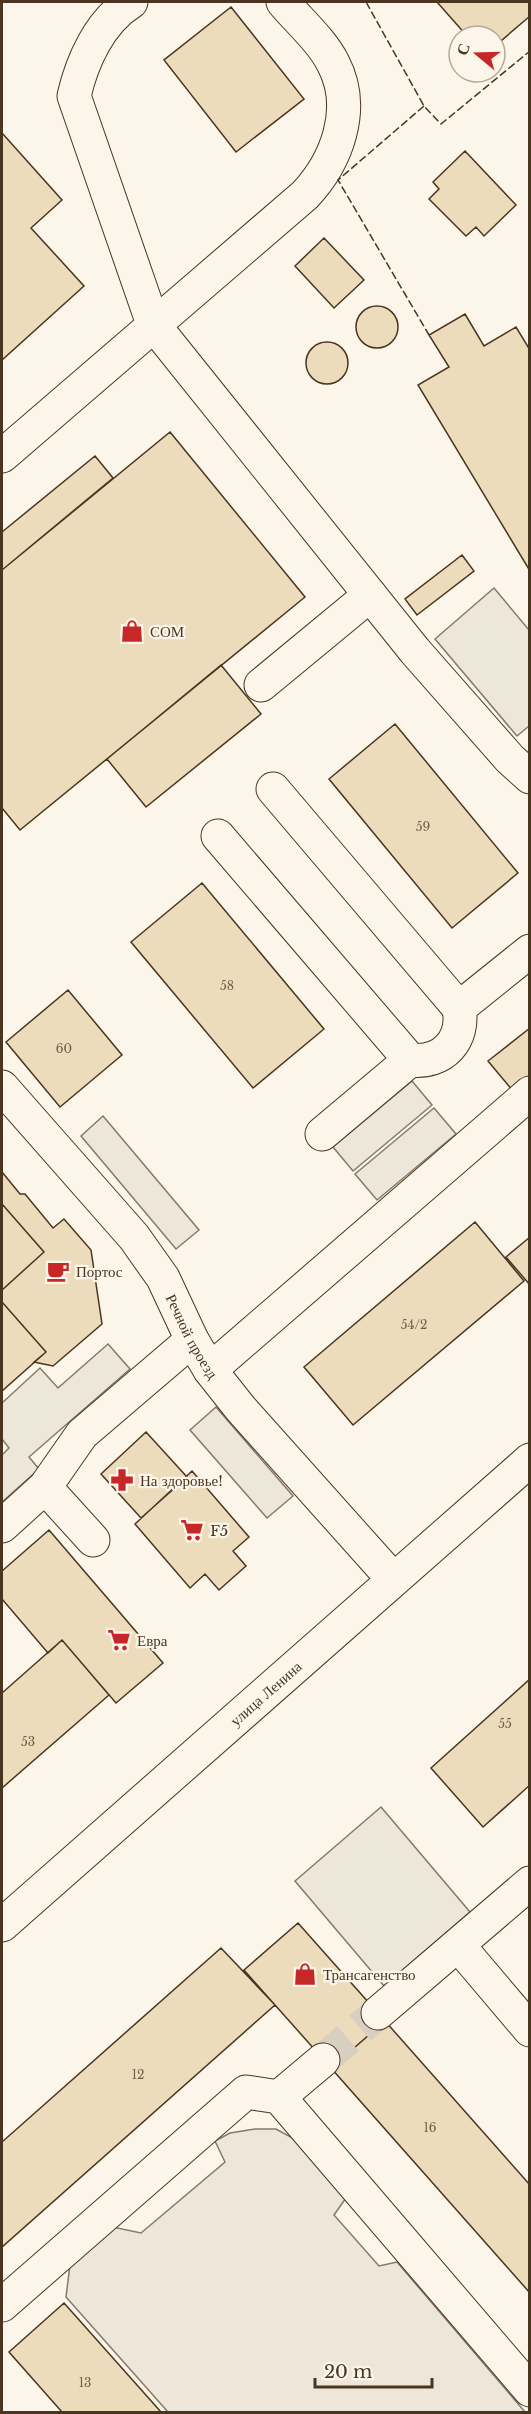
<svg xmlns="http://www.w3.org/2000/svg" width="531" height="2414" font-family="'Libre Baskerville',serif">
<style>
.green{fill:#ede6d9;stroke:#887966;stroke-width:1.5}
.parking{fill:#ede7d9;stroke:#887966;stroke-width:1.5}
.building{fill:#ecdcbc;stroke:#4a3520;stroke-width:1.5}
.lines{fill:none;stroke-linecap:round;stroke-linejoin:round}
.minor-tunnel{stroke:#d8cfc1;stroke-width:33;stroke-dasharray:33 16;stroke-linecap:butt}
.minor-casing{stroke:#4a3520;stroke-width:35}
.major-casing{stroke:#4a3520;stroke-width:35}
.minor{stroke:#fbf6e9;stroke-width:33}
.major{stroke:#fbf6e9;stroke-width:33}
.fence{stroke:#4a3520;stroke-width:1.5;stroke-dasharray:8 3;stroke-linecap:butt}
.labels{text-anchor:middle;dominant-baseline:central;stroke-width:4.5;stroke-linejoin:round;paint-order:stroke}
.number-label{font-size:12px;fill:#725f47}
.poi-label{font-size:15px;fill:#4a3520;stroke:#fbf6e9;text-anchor:start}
.street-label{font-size:15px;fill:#4a3520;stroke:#fbf6e9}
</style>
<rect width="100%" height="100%" fill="#fbf6e9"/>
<!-- green -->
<path class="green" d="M255,2129h21l24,13 48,53 -14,20 45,51 18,-4 128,150h-357l-102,-115 5,-40 37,-31 33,7 84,-71 -10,-21 15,-8z"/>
<!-- parking -->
<path class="parking" d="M494,588l35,42v96l-12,10 -82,-97z
M412,1081l20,24 -79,66 -20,-24z
M434,1108l22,26 -79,66 -22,-26z
M103,1116l96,114 -23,19 -95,-113z
M108,1344l22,25 -101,88 10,12 -37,33v-47l7,-7 -7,-9v-36l38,-35 18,20z
M216,1407l77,89 -26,22 -77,-88z
M381,1807l89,105 -86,74 -89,-105z"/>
<!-- building -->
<path class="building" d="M437,2h93v14l-35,30v-10h-28z
M231,7l73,92 -68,53 -72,-92z
M2,133l60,67 -31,28 53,58 -82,74z
M465,151l51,54 -32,31 -8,-9 -10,9 -37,-37 10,-10 -6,-7z
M324,238l40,42 -30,28 -39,-42z
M356 327a21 21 0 1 1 42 0a21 21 0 1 1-42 0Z
M465,314l19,32 32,-19 14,23v221l-112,-186 31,-18 -20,-32z
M306 363a21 21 0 1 1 42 0a21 21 0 1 1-42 0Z
M170,432l135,165 -285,233 -18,-22v-238z
M95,456l18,22 -111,92v-38z
M462,555l12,16 -57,44 -12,-16z
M221,665l40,49 -115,93 -39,-48z
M395,724l123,149 -66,55 -123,-149z
M202,883l122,146 -71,59 -122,-146z
M68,990l54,65 -62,52 -54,-65z
M530,1028v50l-17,13 -25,-30z
M2,1172l18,22h5l28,34 11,-9 27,31 11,74 -49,42 -19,-4 12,-10 -44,-50v-12l42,-38 -42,-48z
M2,1204l42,48 -42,38z
M475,1222l49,59 -171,144 -49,-58z
M530,1237v48l-24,-28z
M2,1302l44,50 -44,39z
M146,1432l41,45 -46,41 -40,-44z
M192,1471l57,66 -16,14 13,15 -27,24 -14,-16 -15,14 -55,-64z
M49,1530l114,133 -47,40 -54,-63 -14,13 -46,-54v-28z
M62,1640l47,55 -107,93v-95z
M530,1679v106l-47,42 -52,-59z
M298,1923l87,98 -54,47 -87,-98z
M221,1948l54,57 -273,242v-105z
M385,2021l145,164v108l-199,-225z
M64,2303l97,109h-99l-53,-60z"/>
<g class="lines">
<!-- minor-tunnel -->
<path class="minor-tunnel" d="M323,2060l55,-47"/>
<!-- minor casing -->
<g class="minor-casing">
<g id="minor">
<path d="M131,2c-31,19 -49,59 -57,94l79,228 262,327 95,108 20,18"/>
<path d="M2,456l303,-261c32,-34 52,-87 28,-132 -11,-22 -34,-42 -50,-61"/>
<path d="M261,685l109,-90"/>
<path d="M273,789l186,219 71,-57"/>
<path d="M218,836l192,224c33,4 55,-20 49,-52"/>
<path id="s1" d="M2,1087l132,150 29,41 29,62 18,30 31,39 152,170"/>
<path d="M322,1134l88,-74"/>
<path d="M210,1370l320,-277"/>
<path d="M45,1487l48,53"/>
<path d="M2,1526l43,-39 37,-53 110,-94"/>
<path d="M458,1945l72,85"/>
<path d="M378,2013l152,-130"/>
<path d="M279,2097l44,-37"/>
<path d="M2,2305l244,-213 33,5 251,293"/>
</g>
</g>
<!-- major casing -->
<g class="major-casing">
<g id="major">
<path id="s2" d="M2,1925l528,-465"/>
</g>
</g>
<!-- minor -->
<use href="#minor" class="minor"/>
<!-- major -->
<use href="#major" class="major"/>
<!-- fence -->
<path class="fence" d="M366,2l58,104 17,18 89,-73
M424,106l-86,74 91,155"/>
</g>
<!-- icons -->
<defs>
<g id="shop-bare" transform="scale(1.8)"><path d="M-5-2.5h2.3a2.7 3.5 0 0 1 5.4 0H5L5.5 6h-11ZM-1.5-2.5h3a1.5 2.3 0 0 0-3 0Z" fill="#c62828" stroke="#fbf6e9" stroke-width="2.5" paint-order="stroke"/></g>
<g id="cafe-bare" transform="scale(1.8)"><path d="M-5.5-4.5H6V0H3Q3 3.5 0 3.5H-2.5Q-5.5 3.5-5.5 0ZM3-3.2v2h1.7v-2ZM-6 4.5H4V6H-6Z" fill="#c62828" stroke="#fbf6e9" stroke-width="2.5" paint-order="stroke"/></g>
<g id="pharmacy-bare" transform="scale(1.8)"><path d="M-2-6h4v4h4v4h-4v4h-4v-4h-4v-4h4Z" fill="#c62828" stroke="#fbf6e9" stroke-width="2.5" paint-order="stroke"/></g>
<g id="supermarket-bare" transform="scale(1.8)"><path d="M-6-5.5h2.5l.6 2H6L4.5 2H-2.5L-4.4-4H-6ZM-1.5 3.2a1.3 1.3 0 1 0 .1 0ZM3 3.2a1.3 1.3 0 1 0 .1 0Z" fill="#c62828" stroke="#fbf6e9" stroke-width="2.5" paint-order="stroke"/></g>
</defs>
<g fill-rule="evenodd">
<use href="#shop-bare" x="132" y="631"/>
<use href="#cafe-bare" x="58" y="1271"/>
<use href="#pharmacy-bare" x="122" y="1480"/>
<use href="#supermarket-bare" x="192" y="1530"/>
<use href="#supermarket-bare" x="119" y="1640"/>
<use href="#shop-bare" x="305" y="1974"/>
</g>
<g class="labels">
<!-- number labels -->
<g class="number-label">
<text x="423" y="826">59</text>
<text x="227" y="985">58</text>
<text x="64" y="1048">60</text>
<text x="414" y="1324">54/2</text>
<text x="505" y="1723">55</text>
<text x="28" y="1741">53</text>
<text x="138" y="2074">12</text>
<text x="430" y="2127">16</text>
<text x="85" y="2382">13</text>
</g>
<!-- poi labels -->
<g class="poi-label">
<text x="150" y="631">СОМ</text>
<text x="76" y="1271">Портос</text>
<text x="140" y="1480">На здоровье!</text>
<text x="210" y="1530">F5</text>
<text x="137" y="1640">Евра</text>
<text x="323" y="1974">Трансагенство</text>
</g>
<!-- street labels -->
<g class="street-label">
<text stroke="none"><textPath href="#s1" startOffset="315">Речной проезд</textPath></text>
<text stroke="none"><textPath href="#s2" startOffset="351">улица Ленина</textPath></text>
</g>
</g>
<!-- border -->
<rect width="531" height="2414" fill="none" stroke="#4a3520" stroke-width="6"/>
<!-- north arrow -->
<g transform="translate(477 54) rotate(289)"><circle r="28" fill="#fbf6e9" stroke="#b4a999" stroke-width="1.5"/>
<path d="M0-4.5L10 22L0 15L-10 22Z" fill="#c62828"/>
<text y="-9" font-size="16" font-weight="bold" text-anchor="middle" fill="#4a3520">С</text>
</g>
<!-- scale -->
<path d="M315 2378v9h117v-9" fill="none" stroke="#4a3520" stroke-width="3"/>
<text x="324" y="2378" font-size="18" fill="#4a3520" stroke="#fbf6e9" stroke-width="4.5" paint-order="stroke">20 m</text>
</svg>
